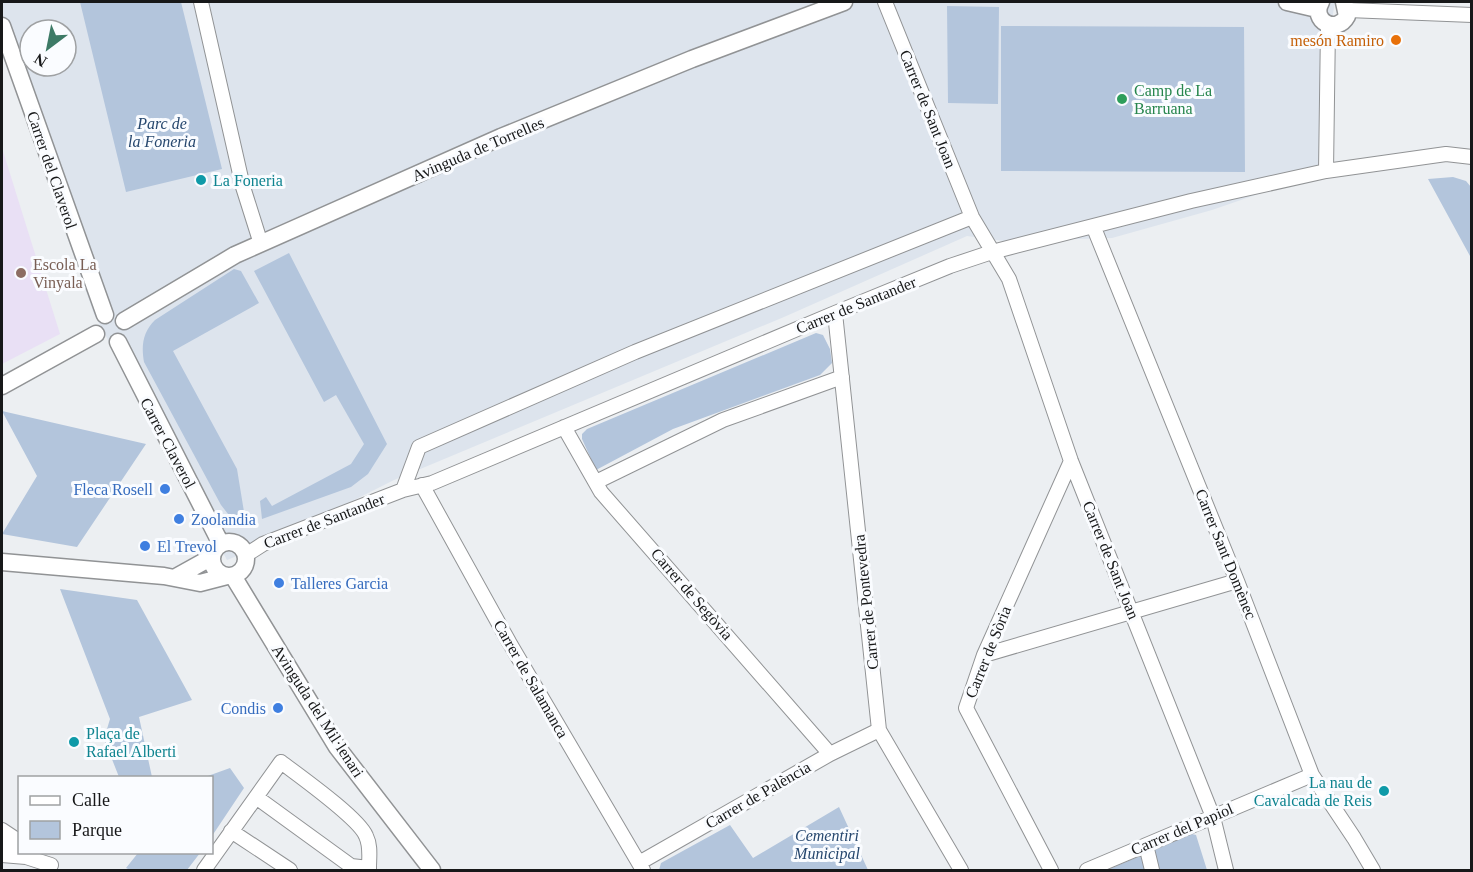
<svg xmlns="http://www.w3.org/2000/svg" width="1473" height="872" font-family="'Times New Roman',serif">
<style>
.built{fill:#dde4ed;fill-rule:evenodd}
.education{fill:#e9e0f5}
.green{fill:#b3c5dc}
.lines{fill:none;stroke-linecap:round;stroke-linejoin:round}
.minor-casing{stroke:#919395;stroke-width:16}
.tertiary-casing{stroke:#919395;stroke-width:19}
.minor{stroke:#fff;stroke-width:14}
.tertiary{stroke:#fff;stroke-width:16}
.food-dot{fill:#e8710a;stroke:#fafcff;stroke-width:2}
.leisure-dot{fill:#2e9e5b;stroke:#fafcff;stroke-width:2}
.culture-dot{fill:#0f9aa8;stroke:#fafcff;stroke-width:2}
.education-dot{fill:#8d6e63;stroke:#fafcff;stroke-width:2}
.shop-dot{fill:#3f7fe0;stroke:#fafcff;stroke-width:2}
.labels{text-anchor:middle;dominant-baseline:central;stroke-width:6;stroke-linejoin:round;paint-order:stroke}
.food-label{font-size:16px;fill:#c56008;stroke:#fafcff;text-anchor:end}
.leisure-label{font-size:16px;fill:#27864d;stroke:#fafcff;text-anchor:start}
.street-label{font-size:16px;fill:#171819;stroke:#fafcff}
.park-label{font-size:16px;font-style:italic;fill:#26476e;stroke:#fafcff}
.culture-label{font-size:16px;fill:#0d838f;stroke:#fafcff;text-anchor:start}
.education-label{font-size:16px;fill:#785e54;stroke:#fafcff;text-anchor:start}
.shop-label{font-size:16px;fill:#366cbe;stroke:#fafcff;text-anchor:start}
</style>
<rect width="100%" height="100%" fill="#eceff2"/>
<!-- built -->
<path class="built" d="M2,2h1333l-7,41 5,125 -121,42 -100,28 -108,3 -37,-5 -183,81 -390,163 -123,62 -44,18 -133,-246 -92,-264zM30,30h36v36h-36z"/>
<!-- education -->
<path class="education" d="M2,148l58,186 -58,30z"/>
<!-- green -->
<path class="green" d="M80,2h101l41,167 -96,23z
M947,6l52,1 -1,97 -50,-1z
M1001,26l243,1 1,145 -244,-1z
M1453,177l13,4 5,6 -1,69 -42,-77z
M289,253l98,191 -19,30 -17,13 -89,32 -2,-18 6,-4 6,9 79,-42 13,-20 -28,-49 -12,7 -70,-131z
M234,269l7,2 18,32 -86,48 64,118 9,55 -14,-5 -11,-14 -77,-143c-3,-17 -1,-30 11,-42z
M816,333l7,2 7,14 2,14 -12,12 -147,54 -77,41 -14,-31v-5l5,-5z
M2,411l144,33 -69,103 -75,-13 35,-58z
M60,589l77,11 55,100 -53,17 13,60h-33l-15,-38 6,-20z
M230,768l14,20 -32,48v-58l-7,-1z
M839,807l29,63h-209l2,-7 69,-38 23,33z
M1192,834l4,1 11,35h-100z
M138,853v-1l62,1 -13,17h-57l-4,-2z"/>
<g class="lines">
<!-- minor casing -->
<g class="minor-casing">
<path id="minor" d="M201,2l42,185 18,57
M885,2l87,215 37,62 62,182 142,356 13,53
M1348,10l124,5
M1326,171l2,-145
M1094,228l143,353 75,194 42,63 19,32
M835,313l44,417 82,140
M564,427l37,65 229,262
M596,482l127,-62 119,-43
M422,485l87,157 134,228
M403,490l16,-43 216,-95 337,-135
M246,555l17,-11 140,-54 29,-7 403,-170 115,-47 42,-14 199,-51 135,-30 120,-17 26,3
M984,655l253,-74
M256,797l95,69 18,2
M2,830l18,12
M231,831l59,39
M2,844l18,3
M1146,845l6,25
M2,855l24,2 25,8
M639,863l191,-109 49,-24
M204,870l77,-108c17,13 78,56 85,74 5,10 3,21 3,32
M1051,870l-85,-162 18,-53 87,-194
M1087,870l225,-95"/>
</g>
<!-- tertiary casing -->
<g class="tertiary-casing">
<path id="tertiary" d="M1287,2l30,7
M1321,2c-11,19 16,33 26,14l-3,-14
M2,26l103,289
M124,321l111,-66 266,-118 191,-78 152,-57
M118,342l103,202
M2,386l94,-52
M212 559a17 17 0 1 1 34 0a17 17 0 1 1-34 0Z
M2,562l162,14 36,7 27,-7
M233,576l104,171 95,123
M176,577l36,-20"/>
</g>
<!-- minor -->
<use href="#minor" class="minor"/>
<!-- tertiary -->
<use href="#tertiary" class="tertiary"/>
</g>
<!-- markers -->
<circle class="food-dot" cx="1396" cy="40" r="6"/>
<circle class="leisure-dot" cx="1122" cy="99" r="6"/>
<g class="culture-dot">
<circle cx="201" cy="180" r="6"/>
<circle cx="74" cy="742" r="6"/>
<circle cx="1384" cy="791" r="6"/>
</g>
<circle class="education-dot" cx="21" cy="273" r="6"/>
<g class="shop-dot">
<circle cx="165" cy="489" r="6"/>
<circle cx="179" cy="519" r="6"/>
<circle cx="145" cy="546" r="6"/>
<circle cx="279" cy="583" r="6"/>
<circle cx="278" cy="708" r="6"/>
</g>
<g class="labels">
<!-- food labels -->
<g class="food-label">
<text x="1384" y="40">mesón Ramiro</text>
</g>
<!-- leisure labels -->
<g class="leisure-label">
<text x="1134" y="90">Camp de La<tspan x="1134" dy="18">Barruana</tspan></text>
</g>
<!-- street labels -->
<g class="street-label">
<text transform="translate(928 109) rotate(68)">Carrer de Sant Joan</text>
<text transform="translate(478 149) rotate(-23)">Avinguda de Torrelles</text>
<text transform="translate(52 170) rotate(71)">Carrer del Claverol</text>
<text transform="translate(856 305) rotate(-22)">Carrer de Santander</text>
<text transform="translate(168 443) rotate(62)">Carrer Claverol</text>
<text transform="translate(324 521) rotate(-21)">Carrer de Santander</text>
<text transform="translate(1226 554) rotate(68)">Carrer Sant Domènec</text>
<text transform="translate(1111 560) rotate(68)">Carrer de Sant Joan</text>
<text transform="translate(692 594) rotate(49)">Carrer de Segòvia</text>
<text transform="translate(866 602) rotate(-96)">Carrer de Pontevedra</text>
<text transform="translate(988 652) rotate(-68)">Carrer de Sòria</text>
<text transform="translate(531 679) rotate(60)">Carrer de Salamanca</text>
<text transform="translate(318 711) rotate(57)">Avinguda del Mil·lenari</text>
<text transform="translate(758 795) rotate(-30)">Carrer de Palència</text>
<text transform="translate(1182 829) rotate(-23)">Carrer del Papiol</text>
</g>
<!-- park labels -->
<g class="park-label">
<text x="162" y="123">Parc de<tspan x="162" dy="18">la Foneria</tspan></text>
<text x="827" y="835">Cementiri<tspan x="827" dy="18">Municipal</tspan></text>
</g>
<!-- culture labels -->
<g class="culture-label">
<text x="213" y="180">La Foneria</text>
<text x="86" y="733">Plaça de<tspan x="86" dy="18">Rafael Alberti</tspan></text>
<text x="1372" y="782" text-anchor="end">La nau de<tspan x="1372" dy="18">Cavalcada de Reis</tspan></text>
</g>
<!-- education labels -->
<g class="education-label">
<text x="33" y="264">Escola La<tspan x="33" dy="18">Vinyala</tspan></text>
</g>
<!-- shop labels -->
<g class="shop-label">
<text x="153" y="489" text-anchor="end">Fleca Rosell</text>
<text x="191" y="519">Zoolandia</text>
<text x="157" y="546">El Trevol</text>
<text x="291" y="583">Talleres Garcia</text>
<text x="266" y="708" text-anchor="end">Condis</text>
</g>
</g>
<!-- border -->
<rect width="1473" height="872" fill="none" stroke="#171819" stroke-width="6"/>
<!-- legend -->
<rect x="18" y="776" width="195" height="78" fill="#fafcff" stroke="#9fa1a3" stroke-width="1.5"/>
<rect x="30" y="796" width="30" height="9" fill="#ffffff" stroke="#9fa1a3" stroke-width="1.5"/>
<text x="72" y="806" font-size="18" fill="#171819">Calle</text>
<rect x="30" y="821" width="30" height="18" fill="#b3c5dc" stroke="#9fa1a3" stroke-width="1.5"/>
<text x="72" y="836" font-size="18" fill="#171819">Parque</text>
<!-- north arrow -->
<g transform="translate(48 48) rotate(212)"><circle r="28" fill="#fafcff" stroke="#9fa1a3" stroke-width="1.5"/>
<path d="M0-4.5L10 22L0 15L-10 22Z" fill="#3d7a66"/>
<text y="-9" font-size="16" font-weight="bold" text-anchor="middle" fill="#171819">N</text>
</g>
</svg>
